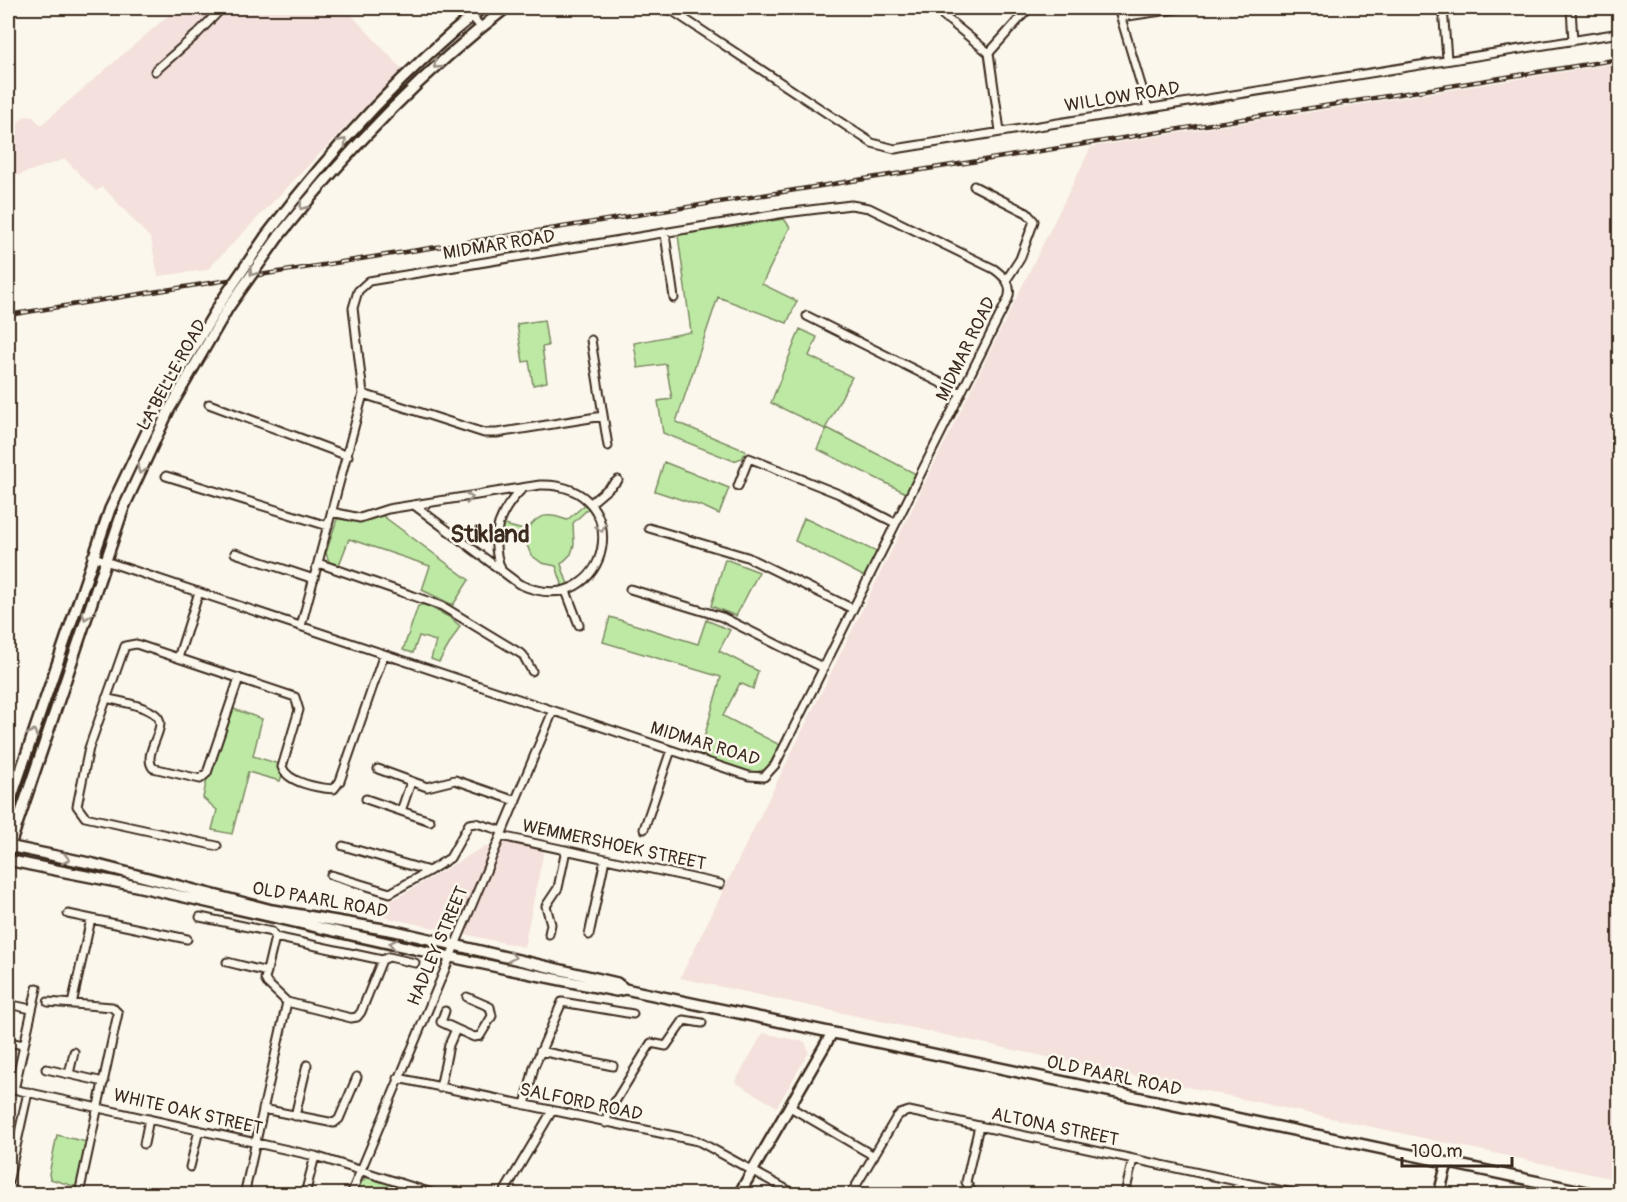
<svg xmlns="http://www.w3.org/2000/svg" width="1627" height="1202" font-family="Pangolin,sans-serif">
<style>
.built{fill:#f4e0dd}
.green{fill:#bee9a5;stroke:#7c8a62;stroke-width:1.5}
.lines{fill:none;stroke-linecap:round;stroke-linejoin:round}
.street-casing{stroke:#3b2a1e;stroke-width:11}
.secondary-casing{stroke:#3b2a1e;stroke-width:14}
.street{stroke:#fbf7ec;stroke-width:7}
.secondary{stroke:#fbf7ec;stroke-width:9}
.rail-casing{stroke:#3b2a1e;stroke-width:4.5}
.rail{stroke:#fbf7ec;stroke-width:2;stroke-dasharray:7;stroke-linecap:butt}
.secondary-bridge-casing{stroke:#3b2a1e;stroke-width:14;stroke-linecap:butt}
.secondary-bridge{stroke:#fbf7ec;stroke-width:9}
.oneway{stroke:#9b9085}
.labels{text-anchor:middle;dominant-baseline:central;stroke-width:5;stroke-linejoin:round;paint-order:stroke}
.street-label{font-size:18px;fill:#3b2a1e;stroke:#fbf7ec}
.district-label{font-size:24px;font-weight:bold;fill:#3b2a1e;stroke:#fbf7ec}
</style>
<rect width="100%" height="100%" fill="#fbf7ec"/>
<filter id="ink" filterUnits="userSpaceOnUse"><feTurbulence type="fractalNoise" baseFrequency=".0167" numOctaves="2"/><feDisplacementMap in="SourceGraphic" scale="12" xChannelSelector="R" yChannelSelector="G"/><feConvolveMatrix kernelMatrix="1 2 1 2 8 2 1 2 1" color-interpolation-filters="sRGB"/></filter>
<g filter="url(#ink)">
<!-- built -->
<path class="built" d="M177,8h168l57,61 -195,201 -49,6 -7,-37 -48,-52 -7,4 -31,-32 -49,17 -8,-9v-35l17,-16 8,1 8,8z
M1619,63v1117l-939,-202 411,-831z
M500,835l45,11 -21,101 -150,-32 19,-15 92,-54 8,4z
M763,1033l42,9 4,10 -32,55 -42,-25z"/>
<!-- green -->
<path class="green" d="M784,219l6,8 -28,57 35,17 -10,22 -69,-26 -42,125 70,29 -4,7 -8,3 -71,-28 -5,-32 14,-2 -6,-35 -28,4 -4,-25 57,-11 -13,-97z
M544,320l4,26 -6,1 5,35 -14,3 -4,-24 -6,1 -6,-38z
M800,329l17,8 -8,19 43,21 -27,52 -54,-26z
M827,428l89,46 -10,19 -89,-44z
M664,462l65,26 -10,26 -15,-7 -49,-16z
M587,503l3,4 -17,16 1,22 -3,9 -10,10 6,18 3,2 -10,3 2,-3 -6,-18 -14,-3 -11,-8 -8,-20 -19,-4 -4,2 1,-11 4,3 22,6c10,-18 22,-18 40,-11z
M379,513l90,67 -16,25 -31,-15 8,-24 -81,-27 -10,26 -10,-3 -3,-9 11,-34 22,2z
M804,518l73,34 -12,25 -70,-36z
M725,559l34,13 -23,44 -25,-10z
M424,604l25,13 11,9 -21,36 -8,-3 5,-18 -17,-5 -6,17 -10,-3 15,-44z
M610,617l88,27 8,-24 24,10 -11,21 39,20 -5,18 -13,-6 -17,33 57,29 -13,24 -15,4 -53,-17 22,-79 -118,-35z
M231,708l31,11 -9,37 26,8 3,11 -2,6 -32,-9 -16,62 -20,-4 5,-20 -14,-12 4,-20z
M57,1135l30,7 -10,45 -27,-8 -1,-5z
M368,1177h3l52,17h-67l5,-12z"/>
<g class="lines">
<!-- street casing -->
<g class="street-casing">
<path id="street" d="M464,8l17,19
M668,8l204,135 23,6 725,-116
M934,8l55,45
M1118,8l30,100
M1443,8l4,51
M1571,8l2,33
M1121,17l61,-9
M155,71l42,-37 25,-26
M1000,131l-11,-78 40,-45
M974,186l53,27 7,8 -14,38 -13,20
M665,234l9,64
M807,316l154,77
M591,340l17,106
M363,394l121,39h13l106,-17
M209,404l139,52
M166,476l162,50
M738,486l11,-28 90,36 56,29
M591,503l27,-23
M332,512l28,6 28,-9 152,-24c99,-3 72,141 -21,99l-105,-79
M649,528l98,29 106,52
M235,553l79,26
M92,556l13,5 644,215 15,1 11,-12 233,-466c5,-14 -3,-22 -14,-30l-125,-61 -18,-3 -66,8 -416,68 -11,10 -5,17 10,86 -62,232
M318,563l124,43 81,49 9,16
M501,569c-12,-31 -2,-58 22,-81
M630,589l92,28 102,51
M566,591l13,34
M178,658l21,-66
M106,698c14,4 38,7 50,17 14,11 -15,38 -3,53l47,11 7,-6 32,-95
M378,769l49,18 28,-7 61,21
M366,799l64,22
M401,811l10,-29
M644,829l27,-79
M501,836l219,48
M217,846l-132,-29 -8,-11 12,-58 36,-102 11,-2 159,53 4,13 -17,57c6,16 36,21 52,22l6,-8 44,-127
M343,846l86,25 21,-13 19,-34 7,-1 27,8
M331,875l59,18 39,-22
M68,914l119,25
M200,917l72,15 3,5 107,23 7,-3 26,6
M549,934l2,-10 -5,-18 12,-18 8,-38
M589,935l16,-76
M275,937l-10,42 2,4 20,19 64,16 6,-1 4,-5 21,-52
M227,962l40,10
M48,1002l64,5 6,6 -39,181
M8,1004l23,5
M72,1004l19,-85
M456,1029l18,8 6,-1 12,-20 -2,-9 -23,-10
M8,1042l16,3
M540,1051l73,15
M46,1069l58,13
M69,1074l5,-22
M398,1078l300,63 97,53
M8,1088l307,68 120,38
M440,1088l9,-43 7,-16 -15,-7 4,-11
M14,1090l23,-102
M525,1105l9,-38 28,-65 71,12
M790,1107l84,49
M263,1109l71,14 5,-4 18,-42
M295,1116l12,-51
M606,1123l2,-10 43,-70 15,3 18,-26 18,3
M144,1144l5,-25
M190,1167l9,-37
M8,1183l20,-91
M245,1191l42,-189
M8,1192l1,2
M305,1194l10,-38
M351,1194l202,-483
M503,1194l49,-83
M851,1194l45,-76 4,-4 9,-3 388,83
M973,1194l-7,-12 13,-56
M1125,1194l8,-35
M1235,1194l3,-12"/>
</g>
<!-- secondary casing -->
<g class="secondary-casing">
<path id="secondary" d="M266,236c63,-83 134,-163 216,-228
M279,236c68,-85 141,-162 227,-228
M8,808l102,-299 50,-105 61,-102
M8,846l86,18 178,46 123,21 222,52 8,6
M8,851l116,-344 45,-97 59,-102
M8,860c48,11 98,19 146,30 154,35 307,71 462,101l9,-2 971,205
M739,1194l93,-161
M1439,1194l8,-31"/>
</g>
<!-- street -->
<use href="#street" class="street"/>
<!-- secondary -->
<use href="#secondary" class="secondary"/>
<!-- rail casing -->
<g class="rail-casing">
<path id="rail" d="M8,315l1612,-256"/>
</g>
<!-- rail -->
<use href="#rail" class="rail"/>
<!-- secondary-bridge casing -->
<g class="secondary-bridge-casing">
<path id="secondary-bridge" d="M221,302l45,-66
M228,308l51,-72"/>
</g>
<!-- secondary-bridge -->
<use href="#secondary-bridge" class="secondary-bridge"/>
</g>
<!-- one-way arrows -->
<defs><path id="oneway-chevron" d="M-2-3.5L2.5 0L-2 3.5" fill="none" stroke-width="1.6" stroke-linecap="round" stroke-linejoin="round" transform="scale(1.5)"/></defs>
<g class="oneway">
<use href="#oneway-chevron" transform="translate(437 65) rotate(139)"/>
<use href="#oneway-chevron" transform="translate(343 142) rotate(-48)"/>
<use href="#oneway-chevron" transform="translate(303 206) rotate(129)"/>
<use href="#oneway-chevron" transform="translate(253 272) rotate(125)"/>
<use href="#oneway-chevron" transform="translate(141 470) rotate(114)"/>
<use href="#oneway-chevron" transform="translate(469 498) rotate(-8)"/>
<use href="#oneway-chevron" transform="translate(601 528) rotate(77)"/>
<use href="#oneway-chevron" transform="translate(86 616) rotate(109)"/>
<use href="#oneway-chevron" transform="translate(33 733) rotate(-72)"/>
<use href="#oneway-chevron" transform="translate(66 859) rotate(12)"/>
<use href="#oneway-chevron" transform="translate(393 944) rotate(-168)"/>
<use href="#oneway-chevron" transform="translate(512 957) rotate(12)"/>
</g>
</g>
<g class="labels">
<!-- street labels -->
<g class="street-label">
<text transform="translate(1122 97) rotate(-9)">WILLOW ROAD</text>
<text transform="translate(499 245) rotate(-9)">MIDMAR ROAD</text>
<text transform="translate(966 349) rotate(-64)">MIDMAR ROAD</text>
<text transform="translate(172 375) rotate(-61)">LA BELLE ROAD</text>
<text transform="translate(705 744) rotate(17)">MIDMAR ROAD</text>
<text transform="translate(614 845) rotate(12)">WEMMERSHOEK STREET</text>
<text transform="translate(320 900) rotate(10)">OLD PAARL ROAD</text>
<text transform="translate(438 946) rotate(-67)">HADLEY STREET</text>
<text transform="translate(1114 1076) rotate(12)">OLD PAARL ROAD</text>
<text transform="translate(581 1102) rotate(12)">SALFORD ROAD</text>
<text transform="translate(188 1112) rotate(13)">WHITE OAK STREET</text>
<text transform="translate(1055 1127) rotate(12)">ALTONA STREET</text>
</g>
<!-- district labels -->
<g class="district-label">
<text x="490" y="534">Stikland</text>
</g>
</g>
<!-- margin -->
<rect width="1627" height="1202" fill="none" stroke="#fbf7ec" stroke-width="30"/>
<rect x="15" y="15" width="1597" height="1172" fill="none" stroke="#3b2a1e" stroke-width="2" filter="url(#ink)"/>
<!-- scale -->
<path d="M1402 1157v9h110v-9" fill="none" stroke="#3b2a1e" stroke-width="3"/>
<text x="1411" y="1157" font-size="18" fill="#3b2a1e" stroke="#fbf7ec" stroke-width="4.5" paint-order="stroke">100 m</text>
</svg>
